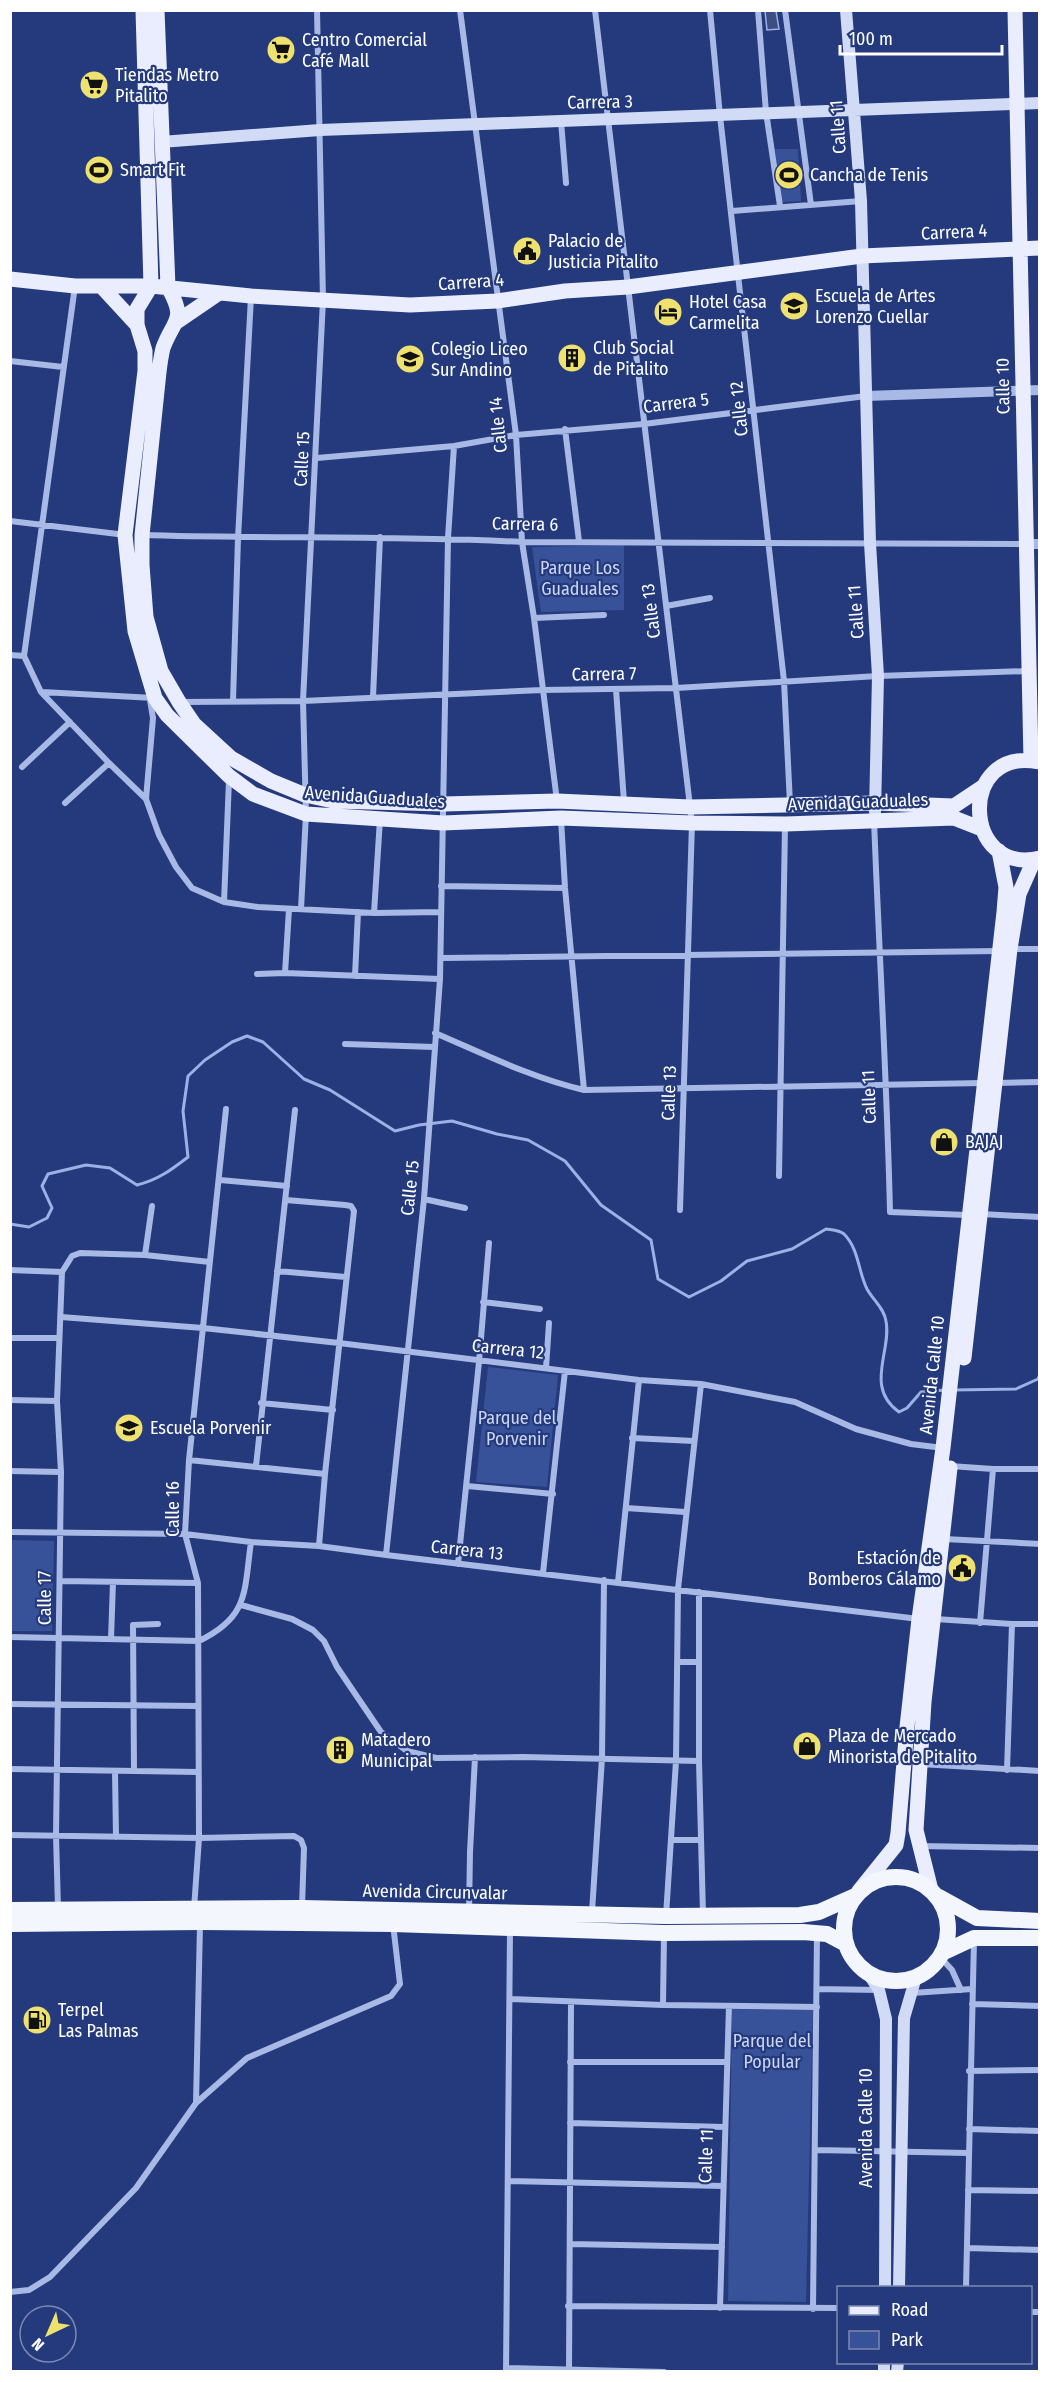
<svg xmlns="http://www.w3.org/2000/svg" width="1050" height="2382" font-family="'Fira Sans Condensed',sans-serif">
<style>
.green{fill:#38529a}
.water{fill:#3e4e80;stroke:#9db1e6;stroke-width:1.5}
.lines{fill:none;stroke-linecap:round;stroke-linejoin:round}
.stream{stroke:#9db1e6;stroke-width:3}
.minor{stroke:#a9b9e5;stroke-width:6}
.tertiary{stroke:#a9b9e5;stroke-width:10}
.secondary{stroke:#d2dbf5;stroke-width:12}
.primary{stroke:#e9edfd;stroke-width:15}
.trunk{stroke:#f4f6fe;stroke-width:16}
.labels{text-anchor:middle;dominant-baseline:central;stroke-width:4.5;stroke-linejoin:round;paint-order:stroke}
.poi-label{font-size:18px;fill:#fff;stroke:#243a7c;text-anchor:start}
.street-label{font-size:18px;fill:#fff;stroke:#243a7c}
.park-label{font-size:18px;fill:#ccd6f4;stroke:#243a7c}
</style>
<rect width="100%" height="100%" fill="#243a7c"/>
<!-- green -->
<path class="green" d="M775,149h23l3,52 -20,1z
M624,545v65l-83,2 -9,-65z
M488,1367l70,8 -11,112 -71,-5z
M11,1540l43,1 -2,90h-41z
M732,2009l81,1 -7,292 -78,-1z"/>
<!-- water -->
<path class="water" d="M765,11h11l3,18 -12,1z"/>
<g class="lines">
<!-- stream -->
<path class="stream" d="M10,1224l19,3 18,-9 5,-10 -10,-22 6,-12 38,-9 24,3 27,17c21,-5 34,-15 51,-28l-5,-46 5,-35 17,-16 27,-18 15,-6 16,6 41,37 26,11 65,41 24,-6 33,-4 45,13 31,6 37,21 36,44 50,35 7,39 31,18 32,-16 26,-20 45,-12 34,-20c6,1 13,1 18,5 15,15 14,37 23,55 6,11 17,19 19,32 6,30 -22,66 13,91l8,-4 14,-16 24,-2
M955,1390l61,-1 22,-10 2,-4"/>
<!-- minor -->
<path class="minor" d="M460,10l56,425 6,107 12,76 23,183
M595,10l97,813 -12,387
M710,10l10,106 64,565 6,123
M758,10l8,102 14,94
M785,10l26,195
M561,121l5,62
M732,211l129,-10
M10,361l53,6
M565,429l14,112
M317,458l137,-12 62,-11 128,-11 222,-28
M10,521l116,14
M142,535c127,4 253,0 380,7l503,2
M666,606l44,-8
M534,618l70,-3
M10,655l14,1
M24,656l17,36 68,71 37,36 13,36 17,32 16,21 32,14 34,5 116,6 66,-1
M24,656l51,-370
M616,689l8,113
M42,692l112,6
M373,697l7,-160
M233,701l5,-163 13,-241
M181,702l122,-1 239,-11 134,-2 202,-12 150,-5
M22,767l48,-45
M146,799l7,-81 -3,-18
M65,803l44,-40
M561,819l4,69 19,202
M874,820c5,131 13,261 16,392l77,3
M441,886l124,2
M224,902l5,-122
M301,909l5,-95 -3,-113 20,-401 -6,-290
M374,913l6,-94
M1010,949h30
M441,958l558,-7
M285,973l4,-64
M257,974l28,-1 155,6
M355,976l3,-64
M435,1033c49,21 97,45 149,57l399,-7
M345,1044l89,3
M996,1083l44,-1
M779,1176l6,-350
M220,1180l67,6
M424,1199l41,9
M286,1200l59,5 6,1 3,5 -29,263 -6,72
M981,1214l59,3
M145,1255l7,-49
M10,1270l52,2
M277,1271l69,6
M483,1302l57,7
M61,1317l142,11 136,15 300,37 62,4 94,18 61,27 55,15 32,4
M10,1338h49
M546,1368l3,-45
M10,1400l47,1
M261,1403l72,7
M632,1438l62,3
M189,1460l136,14
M256,1466l39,-356
M950,1466l43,3h47
M10,1471l51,1
M467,1486l86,8
M626,1508l59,4
M10,1532l175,2 66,8 68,4 67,9 533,64
M944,1539l96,5
M386,1555l38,-356 16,-220 8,-441 6,-92
M458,1564l21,-202 10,-119
M543,1573l22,-202
M60,1581l138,2
M618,1582l21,-202
M699,1592v169l4,153
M241,1605l51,14 21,11 11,11 13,26 44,65 26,19 29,7 87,-1 176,4
M935,1619l77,5h28
M980,1623l13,-154
M10,1637l189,4c50,-24 45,-49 52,-99
M111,1639l2,-57
M677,1662h21
M10,1704l187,2
M920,1764l120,7
M10,1769l188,3
M1007,1770l5,-146
M115,1771l1,66
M134,1771l-1,-146 25,-1
M10,1835l189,3 95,-2 7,4 3,8 -2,59
M672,1840h29
M920,1846l120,2
M58,1908l-2,-73 5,-363 -4,-71 5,-129 10,-16 8,-3 65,2 65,7
M194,1909l5,-71 -1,-255 -13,-49 4,-74 37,-351
M469,1912l1,-60 5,-95
M592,1912l10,-154 2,-178
M666,1916l10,-155 2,-172 23,-205
M940,1957l12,13 9,20
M817,1989l62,1
M912,1993l60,-4
M511,1999l152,6 154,2
M972,2004l68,2
M663,2005l1,-70
M570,2062h157
M969,2071l71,-1
M196,2103l51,-45 144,-62 9,-12 -7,-60
M570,2123l155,4
M969,2129l71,2
M816,2150l152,3
M509,2181l214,5
M968,2190l72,1
M570,2244l152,3
M967,2248l73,2
M966,2288l8,-348
M10,2292l19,-2 21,-13 86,-89 60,-85 4,-178
M568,2306l270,2
M720,2308l9,-302
M813,2309l4,-375
M1030,2312h10
M506,2368l158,4
M506,2372l4,-442
M569,2372l2,-369"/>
<!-- tertiary -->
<path class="tertiary" d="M866,396l174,-6
M1026,544h14"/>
<!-- secondary -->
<path class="secondary" d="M846,10l15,191 9,342 8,133 -3,136
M161,142l159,-12 720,-27
M868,1973l11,17 7,29 -1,269
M899,2288l5,-270 12,-41
M884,2372v-10
M897,2372l1,-10"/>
<!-- primary -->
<path class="primary" d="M143,10l8,276
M157,10l11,277c19,34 6,31 -5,61 -2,8 -3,16 -4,24l-17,163v30l4,52 15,54 18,31 15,22 37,34 40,23 34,14 28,6 111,3 113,-3 133,6 185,-4 79,3 30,-20
M1015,10l16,750
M10,279l65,7h76l100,10 159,9 87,-4 68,-10 63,-4 234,-31 178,-8
M101,286l36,39
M151,286l-14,23v16l8,26v20l-20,164 10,96 20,67 12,17 62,61 24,18 53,20 137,9 118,-5 131,5 94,1 168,-6 28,11
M178,321l41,-28
M1039,762c-82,-17 -77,115 1,96
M964,1358l46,-409 9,-55 15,-34
M931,1890l-15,-60 8,-128 26,-234
M859,1891l37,-46 2,-12 9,-106 12,-108 24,-171 61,-536 2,-25 -7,-36"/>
<!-- trunk -->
<path class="trunk" d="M844 1929a52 52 0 1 1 104 0a52 52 0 1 1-104 0Z
M939,1897l38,21 63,3
M10,1910l292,-2 364,8 134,-1 19,-3 36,-16
M10,1924l190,-2 193,2 271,9 139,-1 24,2 17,9
M944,1952l30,-14h66"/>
</g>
<!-- icons -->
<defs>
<g id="supermarket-disc" transform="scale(1.5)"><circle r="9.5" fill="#efe16d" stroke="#243a7c"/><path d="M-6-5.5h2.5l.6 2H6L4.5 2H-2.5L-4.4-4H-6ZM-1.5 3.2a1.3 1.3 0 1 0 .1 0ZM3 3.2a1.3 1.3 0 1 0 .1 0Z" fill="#111"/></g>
<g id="stadium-disc" transform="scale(1.5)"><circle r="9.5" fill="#efe16d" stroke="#243a7c"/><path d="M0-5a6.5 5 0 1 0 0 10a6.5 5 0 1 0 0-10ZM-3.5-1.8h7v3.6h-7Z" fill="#111"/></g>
<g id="civic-disc" transform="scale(1.5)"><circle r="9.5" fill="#efe16d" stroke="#243a7c"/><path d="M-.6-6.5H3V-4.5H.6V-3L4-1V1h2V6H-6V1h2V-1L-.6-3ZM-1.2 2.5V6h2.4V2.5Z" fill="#111"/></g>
<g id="school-disc" transform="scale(1.5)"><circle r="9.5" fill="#efe16d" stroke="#243a7c"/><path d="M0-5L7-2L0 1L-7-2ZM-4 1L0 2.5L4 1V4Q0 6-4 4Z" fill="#111"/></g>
<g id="hotel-disc" transform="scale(1.5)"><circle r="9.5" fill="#efe16d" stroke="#243a7c"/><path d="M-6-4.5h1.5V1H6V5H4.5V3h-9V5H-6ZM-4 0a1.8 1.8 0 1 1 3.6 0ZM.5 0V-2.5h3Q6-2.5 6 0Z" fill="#111"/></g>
<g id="building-disc" transform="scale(1.5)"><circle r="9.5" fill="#efe16d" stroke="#243a7c"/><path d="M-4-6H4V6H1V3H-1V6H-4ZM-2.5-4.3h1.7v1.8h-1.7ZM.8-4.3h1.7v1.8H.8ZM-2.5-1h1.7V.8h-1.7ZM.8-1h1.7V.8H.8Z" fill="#111"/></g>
<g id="shop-disc" transform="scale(1.5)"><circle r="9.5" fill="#efe16d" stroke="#243a7c"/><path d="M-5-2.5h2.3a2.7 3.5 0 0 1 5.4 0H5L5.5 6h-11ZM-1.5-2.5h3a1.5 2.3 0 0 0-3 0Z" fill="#111"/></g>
<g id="fuel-disc" transform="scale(1.5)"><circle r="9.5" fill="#efe16d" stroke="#243a7c"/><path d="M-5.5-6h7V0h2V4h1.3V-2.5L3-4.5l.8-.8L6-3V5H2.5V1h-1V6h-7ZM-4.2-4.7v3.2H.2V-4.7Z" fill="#111"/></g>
</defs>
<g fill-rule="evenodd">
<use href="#supermarket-disc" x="281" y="50"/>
<use href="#supermarket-disc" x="94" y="85"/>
<use href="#stadium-disc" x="99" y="170"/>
<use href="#stadium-disc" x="789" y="175"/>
<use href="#civic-disc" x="527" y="251"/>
<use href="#school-disc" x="794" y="306"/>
<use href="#hotel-disc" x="668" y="312"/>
<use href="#building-disc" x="572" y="358"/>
<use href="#school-disc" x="410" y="359"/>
<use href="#shop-disc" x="944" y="1142"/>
<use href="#school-disc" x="129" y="1428"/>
<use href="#civic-disc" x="962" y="1568"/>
<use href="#shop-disc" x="807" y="1746"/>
<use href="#building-disc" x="340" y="1750"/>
<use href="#fuel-disc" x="37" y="2020"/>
</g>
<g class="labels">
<!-- poi labels -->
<g class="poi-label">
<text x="302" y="40">Centro Comercial<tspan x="302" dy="21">Café Mall</tspan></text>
<text x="115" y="75">Tiendas Metro<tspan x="115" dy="21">Pitalito</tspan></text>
<text x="120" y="170">Smart Fit</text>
<text x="810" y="175">Cancha de Tenis</text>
<text x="548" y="241">Palacio de<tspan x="548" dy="21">Justicia Pitalito</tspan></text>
<text x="815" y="296">Escuela de Artes<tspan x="815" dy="21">Lorenzo Cuellar</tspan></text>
<text x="689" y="302">Hotel Casa<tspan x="689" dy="21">Carmelita</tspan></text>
<text x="593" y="348">Club Social<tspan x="593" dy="21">de Pitalito</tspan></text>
<text x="431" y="349">Colegio Liceo<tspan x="431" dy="21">Sur Andino</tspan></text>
<text x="965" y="1142">BAJAJ</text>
<text x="150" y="1428">Escuela Porvenir</text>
<text x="941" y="1558" text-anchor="end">Estación de<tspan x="941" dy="21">Bomberos Cálamo</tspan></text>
<text x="828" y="1736">Plaza de Mercado<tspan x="828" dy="21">Minorista de Pitalito</tspan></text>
<text x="361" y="1740">Matadero<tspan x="361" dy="21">Municipal</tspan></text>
<text x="58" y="2010">Terpel<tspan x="58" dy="21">Las Palmas</tspan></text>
</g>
<!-- street labels -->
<g class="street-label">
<text transform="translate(600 102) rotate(-1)">Carrera 3</text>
<text transform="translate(838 127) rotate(-94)">Calle 11</text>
<text transform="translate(954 232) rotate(-3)">Carrera 4</text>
<text transform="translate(471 282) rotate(-4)">Carrera 4</text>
<text transform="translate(1003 386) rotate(-91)">Calle 10</text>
<text transform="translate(676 403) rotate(-7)">Carrera 5</text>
<text transform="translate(739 409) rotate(-96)">Calle 12</text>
<text transform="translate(498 425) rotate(-96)">Calle 14</text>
<text transform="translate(302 459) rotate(-87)">Calle 15</text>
<text transform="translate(525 524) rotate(1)">Carrera 6</text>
<text transform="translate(651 611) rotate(-97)">Calle 13</text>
<text transform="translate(856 612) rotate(-94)">Calle 11</text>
<text transform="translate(604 674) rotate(-1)">Carrera 7</text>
<text transform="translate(375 797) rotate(4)">Avenida Guaduales</text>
<text transform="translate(858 802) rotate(-2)">Avenida Guaduales</text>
<text transform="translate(669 1093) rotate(-88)">Calle 13</text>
<text transform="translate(869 1097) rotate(-92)">Calle 11</text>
<text transform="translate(410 1188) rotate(-84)">Calle 15</text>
<text transform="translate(508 1349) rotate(6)">Carrera 12</text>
<text transform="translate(932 1375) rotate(-84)">Avenida Calle 10</text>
<text transform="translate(173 1509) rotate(-90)">Calle 16</text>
<text transform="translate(467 1550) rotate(6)">Carrera 13</text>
<text transform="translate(45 1598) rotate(-90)">Calle 17</text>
<text transform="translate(435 1892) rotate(1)">Avenida Circunvalar</text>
<text transform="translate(866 2128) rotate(-90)">Avenida Calle 10</text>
<text transform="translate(706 2156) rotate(-88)">Calle 11</text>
</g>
<!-- park labels -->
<g class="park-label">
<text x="580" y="568">Parque Los<tspan x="580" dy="21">Guaduales</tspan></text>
<text x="517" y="1418">Parque del<tspan x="517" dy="21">Porvenir</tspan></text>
<text x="772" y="2041">Parque del<tspan x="772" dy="21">Popular</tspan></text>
</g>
</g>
<!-- border -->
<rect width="1050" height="2382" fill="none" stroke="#ffffff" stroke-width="24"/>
<!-- legend -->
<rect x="837" y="2286" width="195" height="78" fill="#243a7c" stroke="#7c89b0" stroke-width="1.5"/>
<rect x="849" y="2306" width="30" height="9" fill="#e9edfd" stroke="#7c89b0" stroke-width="1.5"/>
<text x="891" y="2316" font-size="18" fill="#ffffff">Road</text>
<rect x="849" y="2331" width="30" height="18" fill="#38529a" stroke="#7c89b0" stroke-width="1.5"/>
<text x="891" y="2346" font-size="18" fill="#ffffff">Park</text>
<!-- north arrow -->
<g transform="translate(48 2334) rotate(224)"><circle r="28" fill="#243a7c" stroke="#7c89b0" stroke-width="1.5"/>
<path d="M0-4.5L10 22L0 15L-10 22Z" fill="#efe16d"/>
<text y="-9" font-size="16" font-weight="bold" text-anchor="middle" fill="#ffffff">N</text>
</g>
<!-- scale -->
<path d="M840 45v9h162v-9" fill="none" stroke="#ffffff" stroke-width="3"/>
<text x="849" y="45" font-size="18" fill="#ffffff" stroke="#243a7c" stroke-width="4.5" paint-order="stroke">100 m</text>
</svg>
